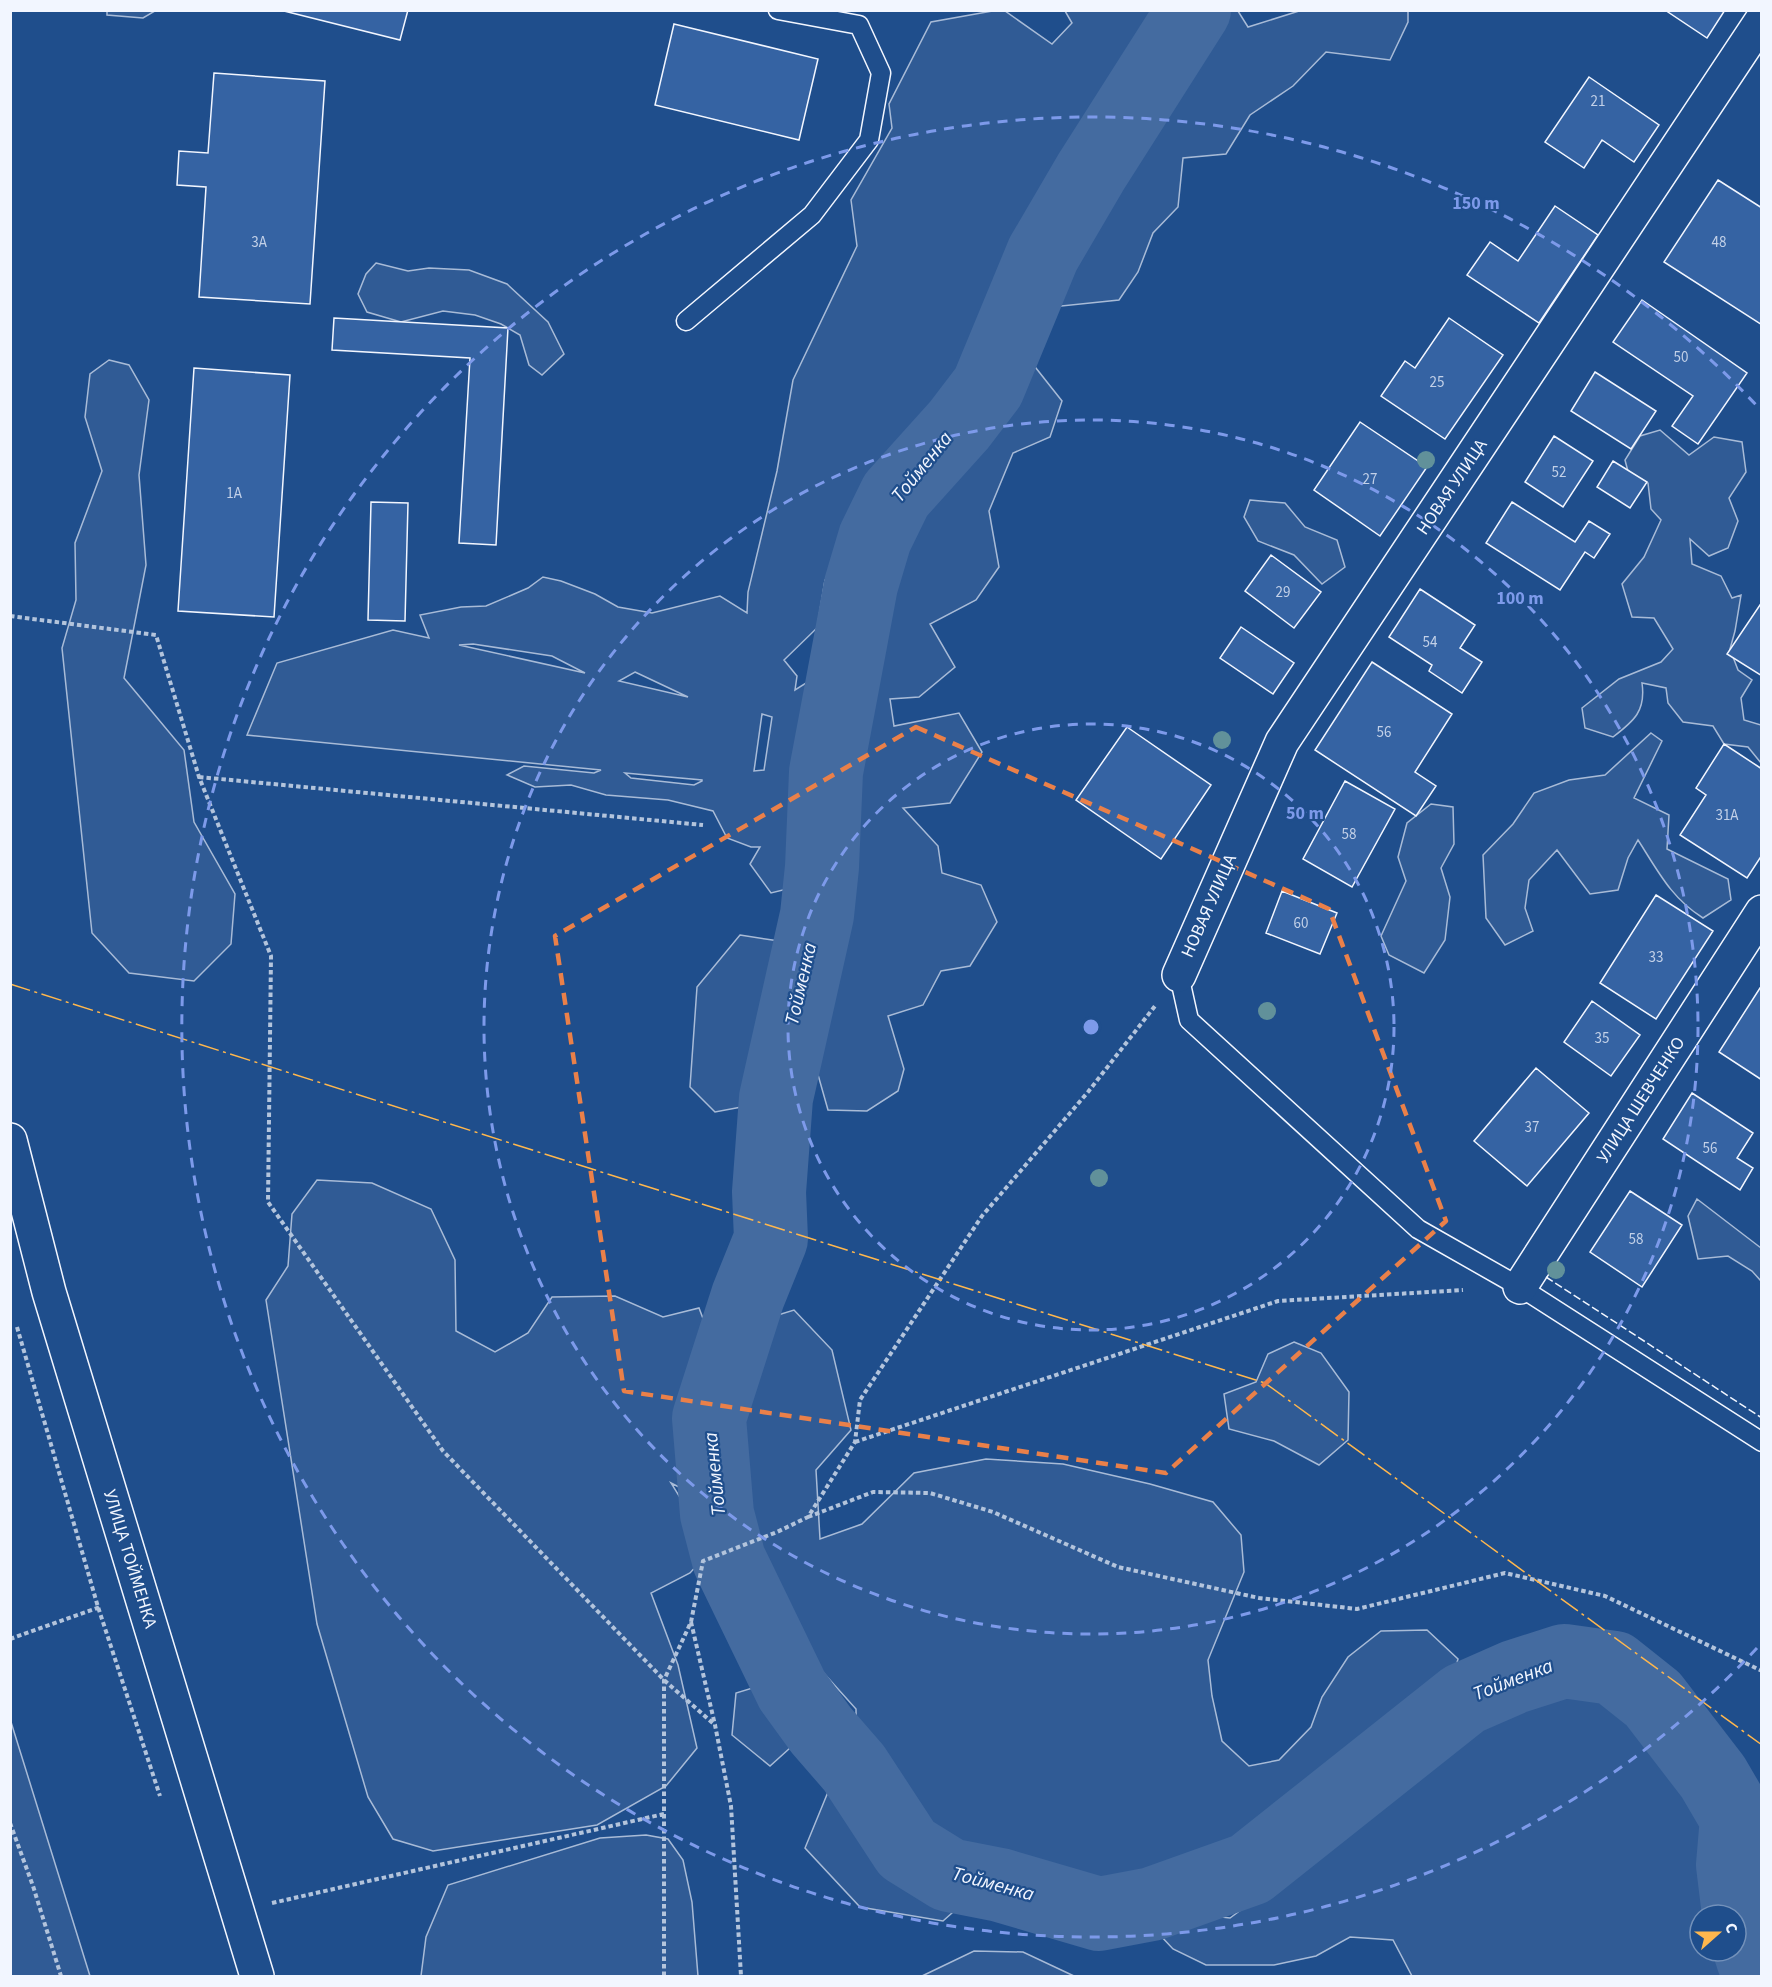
<svg xmlns="http://www.w3.org/2000/svg" width="1772" height="1987" font-family="'Source Sans 3',sans-serif">
<style>
.green{fill:#305b95;stroke:#a8bbd7;stroke-width:1.5;fill-rule:evenodd}
.lines{fill:none;stroke-linecap:round;stroke-linejoin:round}
.river{stroke:#446ba0;stroke-width:74}
.building{fill:#3563a3;stroke:#f2f6ff;stroke-width:1.5}
.service-casing{stroke:#f2f6ff;stroke-width:21}
.minor-casing{stroke:#f2f6ff;stroke-width:36}
.tertiary-casing{stroke:#f2f6ff;stroke-width:36}
.path{stroke:#b3c4dc;stroke-width:4;stroke-dasharray:4.5 3;stroke-linecap:butt}
.service{stroke:#1f4e8c;stroke-width:18}
.minor{stroke:#1f4e8c;stroke-width:33}
.tertiary{stroke:#1f4e8c;stroke-width:33}
.fence{stroke:#f2f6ff;stroke-width:1.5;stroke-dasharray:8 3;stroke-linecap:butt}
.power{stroke:#ffb74d;stroke-width:1.5;stroke-dasharray:21 4.5 3 4.5;stroke-linecap:butt}
.tree{fill:#61919a}
.marked{fill:none;stroke:#ea8049;stroke-width:4.5;stroke-dasharray:12 8;stroke-linejoin:round}
.ring{fill:none;stroke:#7d9aea;stroke-width:3;stroke-dasharray:10 8}
.labels{text-anchor:middle;dominant-baseline:central;stroke-width:4.5;stroke-linejoin:round;paint-order:stroke}
.number-label{font-size:15px;fill:#c3d1e8}
.street-label{font-size:18px;fill:#f2f6ff;stroke:#1f4e8c}
.water-label{font-size:20px;font-style:italic;fill:#f2f6ff;stroke:#1f4e8c}
.centre{fill:#7d9aea;stroke:#1f4e8c;stroke-width:3}
.ring-label{font-size:18px;text-anchor:middle;font-weight:bold;fill:#7d9aea;stroke:#1f4e8c;stroke-width:4.5;stroke-linejoin:round;paint-order:stroke}
</style>
<rect width="100%" height="100%" fill="#1f4e8c"/>
<!-- green -->
<path class="green" d="M998,10l7,1 47,33 20,-21 -7,-12h173l10,16 51,-16 109,-1v12l-18,38 -64,-8 -33,34 -43,29 -24,39 -43,4 -5,49 -25,26 -15,39 -19,28 -67,7 -6,-50 29,-48 -2,-20 -12,7 -32,64 -28,39 -21,48 48,11 34,43 -12,36 -37,16 -24,58 10,56 -23,33 -46,24 25,43 -36,30 -29,2 4,27 65,-13 23,39 -32,51 -47,5 35,38 4,27 39,12 16,37 -27,44 -29,5 -18,34 -35,11 16,53 -6,22 -31,20 -39,-1 -17,-60 21,-106 -4,-66 25,-41 -10,-18 -32,64 -40,10 -21,-29 10,-17h-9l-24,-9 -14,-27 -45,-11 -62,-5 -35,-10 -36,2 -28,-12 17,-9 70,7 7,-3 -354,-35 30,-72 116,-33 36,8 -9,-23 41,-8 25,-1 42,-18 15,-11 18,4 34,13 23,13 34,6 68,-17 27,17 1,-21 29,-121 16,-91 64,-134 -6,-46 41,-72 -3,-24 42,-82zM849,556l29,20 -43,89 -40,25 2,-14 -13,-16 33,-32 8,-48zM473,644l79,12 33,17 -126,-28zM635,672l53,25 -69,-16zM762,714l10,3 -8,53 -10,1zM625,773l77,7v1l-8,4 -63,-7z
M107,11v-1l48,1 -12,7 -36,-3z
M376,263l32,8 21,-3 40,2 38,14 41,38 16,32 -22,21 -13,-10 -9,-30 -19,-11 -26,-9 -32,-4 -42,11 -34,-10 -9,-18 8,-20z
M109,360l20,5 20,35 -10,75 7,90 -22,113 60,72 10,72 41,72 -4,50 -37,37 -65,-8 -37,-40 -30,-285 14,-48 -1,-57 27,-72 -17,-54 5,-43z
M1660,430l29,25 25,-18 28,5 4,30 -17,26 9,23 -10,27 -19,8 -19,-17 2,25 29,12 11,22 9,-3 -6,36 -5,18 8,21 14,10 -11,18 3,22 17,5v38l-13,-16 -24,-3 -11,-18 -30,-4 -15,-19 -2,-15 -24,-5c4,28 -8,38 -29,54l-28,-9 -3,-20 37,-29 42,-17 12,-13 -19,-31 -22,-1 -10,-33 22,-27 17,-37 -10,-11 -3,-26 -18,-4 -5,-19 15,-24z
M1250,500l35,3 20,24 32,13 8,27 -23,17 -28,-29 -36,-14 -14,-24z
M1651,733l11,8 -28,57 35,17 -2,34 61,30 3,21 -28,18c-32,-20 -45,-47 -65,-78l-10,18 -10,32 -28,4 -33,-44 -28,30 -4,28 8,23 -28,14 -19,-27 -3,-63 30,-31 21,-31 35,-13 36,-5z
M1431,804l22,3 1,37 -13,24 9,29 -5,43 -21,33 -35,-18 -8,-19 25,-55 -8,-24 9,-34z
M740,935l39,6 19,20 -13,73 -10,31 -23,40 -37,7 -25,-25 7,-100z
M317,1180l55,3 59,26 24,51 1,71 39,21 33,-19 24,-36 63,-1 48,21 36,-9 19,50 31,-11 6,-25 39,-12 38,40 19,80 -35,40 4,69 42,-15 52,-51 72,-14 77,5 87,20 63,18 28,33 3,37 -36,88 4,36 10,45 27,25 30,-6 32,-33 11,-30 26,-40 33,-26 46,-1 31,29 -7,26 -28,33 -70,61 -73,30 -26,26 -29,19 -47,22 -48,9 -82,-14 -54,-7 -44,-13 -5,18 25,28 -27,24 -83,-14 -55,-59 23,-56 29,-17 -1,-66 -36,-40 -13,17 3,44 -40,36 -38,-31 4,-42 46,-14 13,-34 -22,-60 -33,-11 -14,-63 -55,-28 41,66 -22,24 -39,20 27,72 19,83 -31,38 -69,39 -164,26 -40,-12 -25,-42 -51,-173 -51,-324 22,-34 4,-52z
M1697,1199l64,49v33l-9,-10 -24,-15 -30,3 -10,-43z
M1294,1342l27,11 28,39 -1,48 -29,25 -45,-24 -45,-12 -5,-35 32,-12 12,-28z
M1544,1687l50,1 36,14 32,34 27,36 23,44 23,60 11,71 9,29h-343l-19,-36 -43,-3 -34,19 -42,9h-68l-33,-16 -13,-14 26,-22 44,5 35,-26 81,-83 74,-42 75,-54zM1700,1915h36v36h-36z
M11,1722l79,254h-79z
M646,1835l22,4 15,21 9,42 6,74h-277l5,-39 22,-52 152,-47z
M974,1951l49,1 51,24h-152z"/>
<g class="lines">
<!-- river -->
<path class="river" d="M1194,10l-103,162 -48,82 -55,133 -29,38 -63,70 -21,43 -14,47 -35,187 -4,95 -5,48 -41,183 -7,94 2,47 -23,57 -39,122 8,96 12,46 63,130 29,40 33,38 53,81 42,26 51,10 99,29 53,-10 98,-35 214,-170 50,-22 50,-16 50,7 39,31 60,78 24,41 -4,47 6,49 14,45 9,15"/>
</g>
<!-- building -->
<path class="building" d="M280,10h128l-8,30z
M1665,10h60l-18,28z
M674,24l144,35 -19,81 -144,-35z
M214,73l111,8 -15,223 -111,-7 7,-110 -29,-2 2,-34 29,2z
M1589,77l70,48 -25,37 -32,-22 -18,28 -39,-26z
M1718,180l44,28v117l-98,-63z
M1555,206l43,29 -59,88 -72,-48 23,-33 28,19z
M1642,300l105,73 -49,71 -26,-18 21,-30 -80,-54z
M334,318l174,10 -12,217 -37,-2 11,-185 -138,-8z
M1449,318l54,37 -58,84 -64,-43 24,-35 10,7z
M194,368l96,7 -16,242 -96,-6z
M1595,372l61,39 -25,38 -60,-38z
M1360,422l67,45 -47,69 -66,-46z
M1554,436l39,25 -30,46 -38,-25z
M1613,461l34,21 -17,26 -33,-21z
M371,502l37,1 -3,118 -37,-1z
M1512,502l63,40 14,-21 21,13 -16,24 -9,-6 -25,38 -74,-47z
M1271,555l50,37 -27,36 -49,-37z
M1420,589l55,36 -15,23 22,14 -20,31 -33,-22 3,-6 -43,-28z
M1762,602v74l-35,-22z
M1241,627l53,36 -21,31 -53,-36z
M1372,662l80,52 -37,58 21,14 -20,30 -101,-66z
M1127,727l84,58 -50,74 -85,-59z
M1724,744l38,25v86l-15,23 -67,-43 26,-40 -10,-7z
M1345,781l50,28 -43,78 -49,-28z
M1282,891l55,22 -17,41 -54,-21z
M1656,895l57,36 -57,88 -56,-36z
M1760,988l2,1v91l-43,-28z
M1592,1001l48,34 -29,41 -47,-34z
M1536,1068l53,45 -62,73 -53,-45z
M1692,1093l61,40 -16,25 16,10 -13,22 -77,-51z
M1630,1191l52,34 -40,62 -52,-35z"/>
<g class="lines">
<!-- service casing -->
<g class="service-casing">
<path id="service" d="M686,321l126,-106 57,-75 12,-67 -22,-48 -81,-15
M1179,975l10,45 229,209 102,58 242,155"/>
</g>
<!-- minor casing -->
<g class="minor-casing">
<path id="minor" d="M1179,975l103,-233 480,-722
M1520,1287l242,-375"/>
</g>
<!-- tertiary casing -->
<g class="tertiary-casing">
<path id="tertiary" d="M10,1140l39,152 208,684"/>
</g>
<!-- path -->
<path class="path" d="M10,616l146,19 43,142 72,179 -3,246 175,249 221,229 51,45
M199,777l504,48
M17,1327l81,280 62,189
M855,1442l423,-141 185,-11
M808,1517l65,-25 57,1 63,19 125,55 141,31 98,11 148,-36 100,23 157,75
M691,1622l24,103 16,81 10,170
M10,1639l90,-32
M664,1814v162
M10,1823l23,63 28,90
M272,1903l392,-89v-134l27,-58 12,-61 74,-29 31,-15 47,-75 5,-42 122,-184 106,-124 67,-86"/>
<!-- service -->
<use href="#service" class="service"/>
<!-- minor -->
<use href="#minor" class="minor"/>
<!-- tertiary -->
<use href="#tertiary" class="tertiary"/>
<!-- fence -->
<path class="fence" d="M1546,1277l216,141"/>
<!-- power -->
<path class="power" d="M10,984l1255,399 497,362"/>
</g>
<!-- trees -->
<g class="tree">
<circle cx="1426" cy="460" r="9"/>
<circle cx="1222" cy="740" r="9"/>
<circle cx="1267" cy="1011" r="9"/>
<circle cx="1099" cy="1178" r="9"/>
<circle cx="1556" cy="1270" r="9"/>
</g>
<!-- marked area -->
<path class="marked" d="M916,727l413,182 117,312 -280,252 -542,-82 -69,-455z"/>
<!-- distance rings -->
<g class="ring">
<circle cx="1091" cy="1027" r="303"/>
<circle cx="1091" cy="1027" r="607"/>
<path d="M1757 1648A910 910 0 1 1 1757 406"/>
</g>
<g class="labels">
<!-- number labels -->
<g class="number-label">
<text x="1598" y="101">21</text>
<text x="259" y="242">3А</text>
<text x="1719" y="242">48</text>
<text x="1681" y="357">50</text>
<text x="1437" y="382">25</text>
<text x="1559" y="472">52</text>
<text x="1370" y="479">27</text>
<text x="234" y="493">1А</text>
<text x="1283" y="592">29</text>
<text x="1430" y="642">54</text>
<text x="1384" y="732">56</text>
<text x="1727" y="815">31А</text>
<text x="1349" y="834">58</text>
<text x="1301" y="923">60</text>
<text x="1656" y="957">33</text>
<text x="1602" y="1038">35</text>
<text x="1532" y="1127">37</text>
<text x="1710" y="1148">56</text>
<text x="1636" y="1239">58</text>
</g>
<!-- street labels -->
<g class="street-label">
<text transform="translate(1452 487) rotate(-56)">НОВАЯ УЛИЦА</text>
<text transform="translate(1209 906) rotate(-66)">НОВАЯ УЛИЦА</text>
<text transform="translate(1641 1100) rotate(-57)">УЛИЦА ШЕВЧЕНКО</text>
<text transform="translate(130 1559) rotate(73)">УЛИЦА ТОЙМЕНКА</text>
</g>
<!-- water labels -->
<g class="water-label">
<text transform="translate(922 467) rotate(-51)">Тойменка</text>
<text transform="translate(801 984) rotate(-77)">Тойменка</text>
<text transform="translate(715 1474) rotate(-96)">Тойменка</text>
<text transform="translate(1513 1680) rotate(-21)">Тойменка</text>
<text transform="translate(993 1884) rotate(15)">Тойменка</text>
</g>
</g>
<circle cx="1091" cy="1027" r="9" class="centre"/>
<g class="ring-label">
<text x="1476" y="209">150 m</text>
<text x="1520" y="604">100 m</text>
<text x="1305" y="819">50 m</text>
</g>
<!-- border -->
<rect width="1772" height="1987" fill="none" stroke="#f2f6ff" stroke-width="24"/>
<!-- north arrow -->
<g transform="translate(1718 1933) rotate(69)"><circle r="28" fill="#1f4e8c" stroke="#7391ba" stroke-width="1.5"/>
<path d="M0-4.5L10 22L0 15L-10 22Z" fill="#ffb74d"/>
<text y="-9" font-size="16" font-weight="bold" text-anchor="middle" fill="#f2f6ff">С</text>
</g>
</svg>
